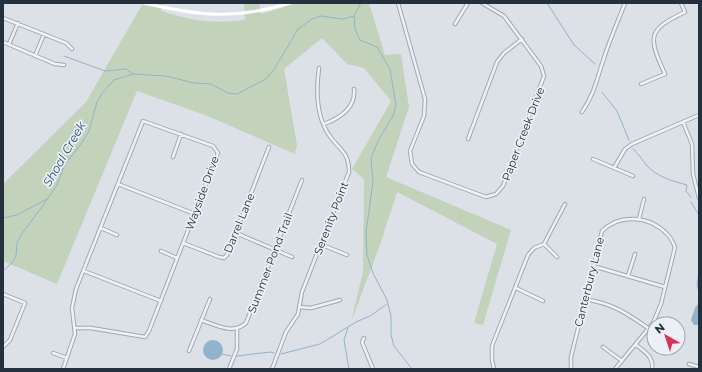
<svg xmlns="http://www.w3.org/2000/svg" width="702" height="372" font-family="Montserrat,sans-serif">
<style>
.green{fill:#c3d2bb}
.water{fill:#92b3cb}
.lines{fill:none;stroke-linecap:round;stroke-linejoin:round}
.stream{stroke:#92b3cb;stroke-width:1}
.street-casing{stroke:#a0a8b1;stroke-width:4.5}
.street{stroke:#eef1f5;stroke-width:2.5}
.secondary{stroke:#fff;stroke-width:3}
.labels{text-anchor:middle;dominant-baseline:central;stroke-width:3.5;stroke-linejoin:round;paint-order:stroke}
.street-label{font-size:11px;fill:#24303e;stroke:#eaf0f5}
.water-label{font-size:12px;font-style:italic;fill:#2a5276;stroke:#eaf0f5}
</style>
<rect width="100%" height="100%" fill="#dbe1e7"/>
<!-- green -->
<path class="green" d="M143,3h20l-2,8c33,10 49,13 84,9l-1,-17h15l2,11 36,-11h72l16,52 16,-1 8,53 -23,70 125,53 -28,95 -9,-2 23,-79 -100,-52 -17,53 -29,77 12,-50 1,-93 -12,-10 39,-68 -27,-33 -17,-4 -25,-26 -38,31 13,76 -2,9 -90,-39 -68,-24 -80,193 -54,-23v-77l83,-82z"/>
<!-- water -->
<path class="water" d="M699,303v22h-5l-3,-5 4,-12z
M203 350a10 10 0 1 1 20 0a10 10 0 1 1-20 0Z"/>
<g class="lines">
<!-- stream -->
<path class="stream" d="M547,3l27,42 21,19
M354,16l1,13 5,11 17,7 13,22 6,36 -3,11 -14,23 -8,19 2,24 -7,50 1,23 6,18 14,27 4,16v19l3,11 18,23
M64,56l41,15 21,-2 7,5
M602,92l15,19 12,29
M633,149c6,5 9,11 14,17 11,11 25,15 40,19l-1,6 5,6
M691,202l8,13
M3,218l14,-3 30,-16
M3,271l9,-8 4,-7 1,-13 4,-8 23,-31 13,-19 8,-21 16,-20 8,-13 8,-29 6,-10 11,-12 19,-6 33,2 28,7 17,1 17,9 9,1 29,-15 9,-11 23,-39 14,-10 9,-3 22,3 11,-3 7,-13
M699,272l-2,13 2,7
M348,328l-4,12 5,29
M222,354l9,2
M281,354l39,-10 36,-22 14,-6 17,-12
M237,356l33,-4 4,1"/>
<!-- street casing -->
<g class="street-casing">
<path id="street" d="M398,3l27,96 -1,17 -14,35 2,13 7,8 67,25 10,-3 7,-8 41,-110 -3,-10 -37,-50 -22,-13
M3,18l63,25 6,6
M455,24l13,-21
M3,42l52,22 9,1
M9,44l9,-21
M35,56l9,-22
M641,84l24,-10c-17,-37 -18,-44 20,-62l-4,-9
M582,112c13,-19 15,-34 22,-54 6,-19 14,-37 21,-55
M683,122l9,22 1,30 6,24
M324,124c16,-6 32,-16 30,-35
M468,139l29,-77 7,-9 18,-14
M173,157l8,-23
M593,159l40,17
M614,168l11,-19 7,-5 67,-29
M118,184l77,30
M639,219l5,-20
M101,228l16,7
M236,233l56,24
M183,243l36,14 5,1 3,-3 42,-108
M320,244l27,11
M544,244l13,13
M161,251l16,7
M593,266l72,21
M84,271l77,30
M628,276l7,-22
M516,288l27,13
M3,294l22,9 -15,37 -7,7
M585,299c28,5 40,13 63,29
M300,307l11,1 29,-8
M201,320c15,5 32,15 45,3l56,-143
M364,338l-2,4 11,27
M636,345c9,7 18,12 16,24
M603,347l19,14
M189,351l21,-52
M53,353l14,5
M689,364l10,3
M63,369l12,-35 -3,-26 4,-19 67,-168 70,25 5,7 -69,178 -4,6 -54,-9h-16
M229,369l8,-20v-20
M272,369l14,-37 12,-18 4,-22 47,-120c0,-21 -10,-22 -20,-37 -13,-19 -13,-45 -10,-67
M494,369l-2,-9v-14l36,-91 6,-7 10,-4 21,-40
M571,369v-12l31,-126c18,-18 48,-15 65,3 4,3 6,9 8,13l-14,57 -8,19 -38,46"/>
</g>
<!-- street -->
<use href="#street" class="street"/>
<!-- secondary -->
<path class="secondary" d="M144,3c55,13 91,17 146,0"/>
</g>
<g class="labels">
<!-- street labels -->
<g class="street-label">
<text transform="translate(523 134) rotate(-69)">Paper Creek Drive</text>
<text transform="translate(202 193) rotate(-70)">Wayside Drive</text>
<text transform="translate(331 218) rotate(-69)">Serenity Point</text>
<text transform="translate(239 223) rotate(-68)">Darrel Lane</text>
<text transform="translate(270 263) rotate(-69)">Summer Pond Trail</text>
<text transform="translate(589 282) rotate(-76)">Canterbury Lane</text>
</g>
<!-- water labels -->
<g class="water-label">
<text transform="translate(64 154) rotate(-60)">Shoal Creek</text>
</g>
</g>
<!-- border -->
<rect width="702" height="372" fill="none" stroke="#24303e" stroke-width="8"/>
<!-- north arrow -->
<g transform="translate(666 336) rotate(321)"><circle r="19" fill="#eaf0f5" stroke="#9ba3ac"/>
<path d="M0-3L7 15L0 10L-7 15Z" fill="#da3159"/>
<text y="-6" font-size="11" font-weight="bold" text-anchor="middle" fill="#24303e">N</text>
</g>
</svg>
